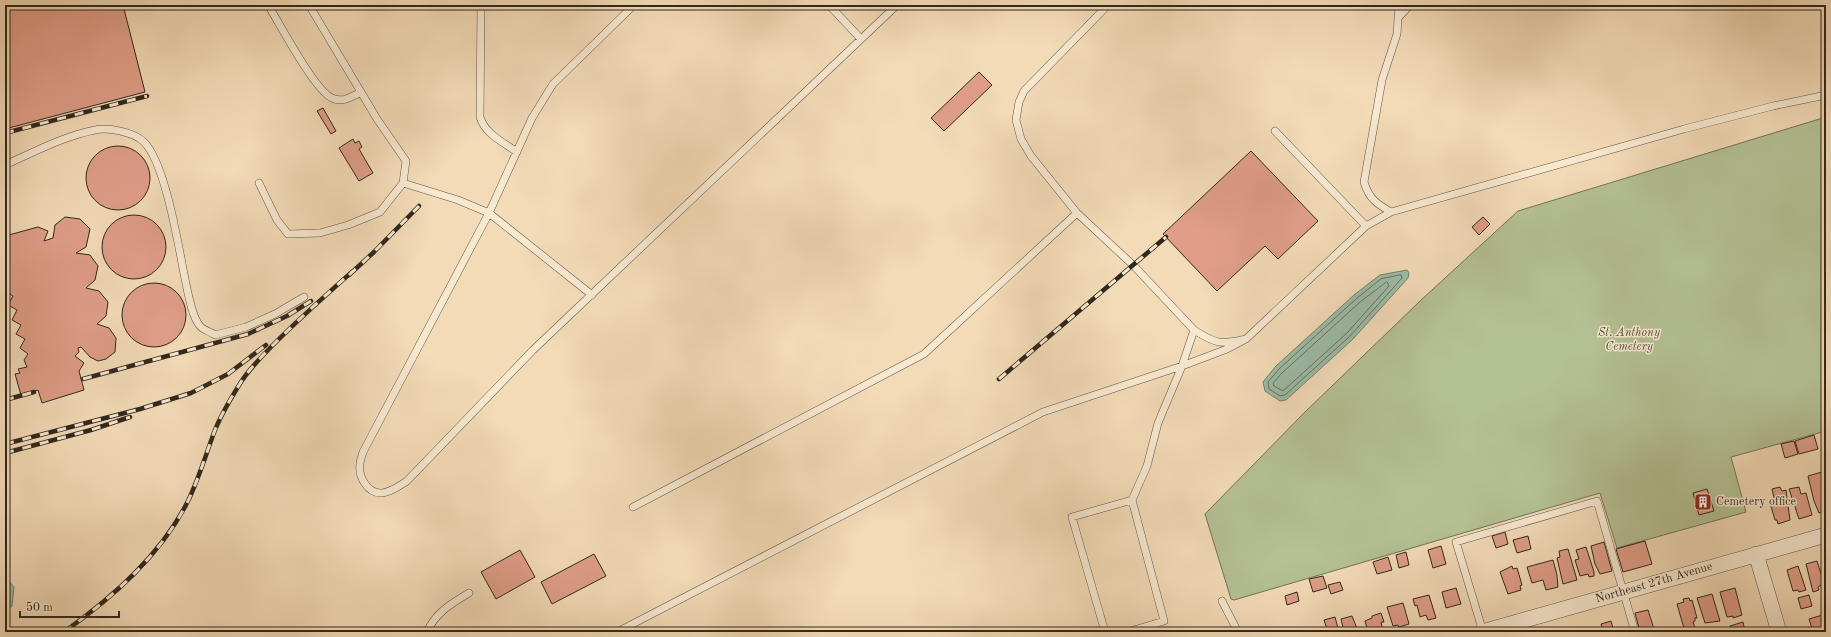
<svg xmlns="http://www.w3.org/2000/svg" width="1831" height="637" font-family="'Old Standard TT',serif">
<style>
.green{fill:#b4c194;stroke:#727458}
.water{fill:#9dbca8;stroke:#718170}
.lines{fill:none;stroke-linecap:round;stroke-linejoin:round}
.shore{stroke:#667262;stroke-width:1}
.building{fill:#e09e88;stroke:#30281d}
.service-casing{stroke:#615544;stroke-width:8}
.minor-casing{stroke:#615544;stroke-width:16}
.service{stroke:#f7e8d0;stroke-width:7}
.minor{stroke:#f7e8d0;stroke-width:15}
.rail-casing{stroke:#30281d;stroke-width:4.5}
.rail{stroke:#f7e8d0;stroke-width:3;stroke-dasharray:9;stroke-linecap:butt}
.labels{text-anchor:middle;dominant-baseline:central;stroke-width:3;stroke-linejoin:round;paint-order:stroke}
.park-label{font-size:12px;font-style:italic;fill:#514e3b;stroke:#f7e8d0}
.poi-label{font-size:12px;fill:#30281d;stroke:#f7e8d0;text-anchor:start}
.street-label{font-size:12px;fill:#30281d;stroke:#f7e8d0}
</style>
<rect width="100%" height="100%" fill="#f3dbb7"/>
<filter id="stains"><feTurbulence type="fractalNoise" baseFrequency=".005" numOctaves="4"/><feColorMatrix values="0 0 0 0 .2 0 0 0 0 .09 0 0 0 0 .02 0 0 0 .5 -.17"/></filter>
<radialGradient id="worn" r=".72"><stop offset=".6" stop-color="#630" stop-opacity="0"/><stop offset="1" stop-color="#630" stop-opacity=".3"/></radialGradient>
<!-- green -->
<path class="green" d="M1826,117v314l-95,26 15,55 -129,36 -17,-55 -366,107 -3,-1 -26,-85 100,-102 115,-111 98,-90z"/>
<!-- water -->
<path class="water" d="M1407,270l2,3 -1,5 -55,61 -67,61 -6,1 -15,-10 -2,-9 13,-16 78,-71 26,-20z
M5,577l9,10 -2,19 -7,6z"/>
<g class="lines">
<!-- shore -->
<path class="shore" d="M1401,275l1,3 -52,58 -65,59 -5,1 -11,-7 -1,-7 11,-13 78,-71 24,-19z
M1387,282l2,4 -42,47 -64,58 -9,-5 -1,-3 9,-10 78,-71z"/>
</g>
<!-- building -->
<path class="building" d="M5,5h118l22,87 -140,37z
M979,72l13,13 -48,46 -13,-13z
M323,108l13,23 -5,3 -14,-23z
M353,139l2,4 4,-2 3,6 -3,2 14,24 -14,8 -20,-33z
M86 178a32 32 0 1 1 64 0a32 32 0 1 1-64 0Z
M1251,151l67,70 -40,38 -13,-13 -48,45 -54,-57z
M102 247a32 32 0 1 1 64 0a32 32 0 1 1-64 0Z
M65,217l15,2 10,10 -4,18 -10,6 14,2 8,11 -3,14 -9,8 13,3 9,11 -2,14 -9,8 12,4 7,10 -1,14 -9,7 -8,2 -8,-4 -9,-10 -3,1 1,4 -4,4 9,7 -5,8 5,19 -42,13 -4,-13 -17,5 -6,-21 5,-1 -2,-4 9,-2 -3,-7 4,-6 -8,-6 5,-9 -9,-5 5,-9 -9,-5 5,-10 -9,-5 5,-9 -8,-5 4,-10 -4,-2v-43l33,-9 10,4 -4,10 9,-3 2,-13z
M1483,217l7,7 -11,11 -7,-8z
M122 315a32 32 0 1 1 64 0a32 32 0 1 1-64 0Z
M1814,435l4,14 -19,5 -4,-13z
M1794,441l4,13 -13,4 -4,-14z
M1822,472l4,14v25l-7,2 -5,-12 -6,-25z
M1780,487l2,4 4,-1 4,30 -12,4 -1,-4h-2l-5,-17 5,-1 -3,-13z
M1799,487l2,7 5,-1 6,22 -13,4 -10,-30z
M1707,489l7,22 -15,4 -6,-22z
M1505,532l3,12 -12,4 -4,-12z
M1528,536l3,13 -14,4 -4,-13z
M1645,541l7,23 -29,8 -7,-23z
M1604,542l8,29 -12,3 -5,-10 -4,-18z
M1441,546l5,18 -13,4 -5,-18z
M1586,547l8,25v4l-5,1 -1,-3 -8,2 -5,-16 4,-1 -3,-9z
M1568,549l9,31 -14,4 -6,-26 3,-1 -1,-6z
M520,550l15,27 -39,22 -15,-27z
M1406,552l3,13 -10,3 -3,-13z
M594,554l12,22 -54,28 -11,-22z
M1388,557l4,13 -15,4 -4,-12z
M1553,560l4,15 1,12 -12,3 -3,-10 -11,3 -5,-16z
M1817,561l7,22 -6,4 1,3 -6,2 -7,-28z
M1512,566l1,3 4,-1 5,17 -2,1 1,4 -13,4 -8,-22z
M1798,566l8,24 -7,2 -1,-2 -5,1 -6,-21z
M1323,576l4,12 -14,4 -4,-13z
M1340,582l3,8 -12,4 -3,-9z
M1456,588l5,16 -15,4 -4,-16z
M1735,588l7,27 -9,3v-2l-6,1 -7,-25z
M1297,592l2,9 -12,4 -2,-9z
M1712,594l8,27 -15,2 -8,-25z
M1429,595l7,23 -8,2 -2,-5 -6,2 -3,-12 -2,1 -2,-7z
M1809,595l3,11 -11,3 -3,-11z
M1689,598l1,3 2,-1 5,18h-2v3l-2,1 2,6 -5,1 1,3h-6l-8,-28 7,-2 -1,-3z
M1403,603l6,21 -10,3 -1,-2 -5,1 -6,-19z
M1648,610l7,22h-15l-5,-19z
M1381,613l3,9h-3l2,10h-15l-3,-11 7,-3v-2z
M1826,614v16l-13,2 -4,-13z
M1352,616l6,15 -14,1 -3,-13z
M1335,617l3,11 2,-1 2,5h-14l-4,-12z
M1611,621l3,11h-11l-2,-8z
M1743,622l2,9 -14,1 -1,-6z"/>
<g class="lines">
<!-- service casing -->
<g class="service-casing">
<path id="service" d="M268,5c12,19 47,86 64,93 11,5 19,-1 29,-6
M481,5l-1,112c5,17 23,25 37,35
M634,5l-81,79 -21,34 -43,95 -126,239c-1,4 -3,8 -3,12 -2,13 8,30 22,29 10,-1 17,-7 25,-12l126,-131 364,-345
M829,5l32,34
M1108,5l-84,86 -5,11 -3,18 5,19 10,17 46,57 57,53 60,64 -12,36 -24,57 -11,43 -15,34 32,121 -37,11
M1399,5l-2,29 -15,46 -18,102c5,17 13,22 27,30l293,-83 89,-23 53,-11
M1398,18l12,-13
M1275,131l91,95
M5,165c29,-13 59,-29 90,-35 13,-3 39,2 49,12 21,21 34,101 40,132 3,13 7,42 16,52 3,4 11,6 15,9l31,-8 29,-13 29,-17
M259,183l18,37 11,14 32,-1 28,-8 32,-13 23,-29 3,-22 -29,-42 -68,-114
M403,183l55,17 31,13 103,82
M1194,330c22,14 27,15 52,9l120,-113 25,-14
M633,507l291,-153 153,-141
M1222,601l16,31
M427,632c8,-19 25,-29 42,-39
M617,632l426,-220 139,-46 45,-17 19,-10
M1105,632l-33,-115 60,-17
M1483,632l-27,-90 141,-41 38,131"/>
</g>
<!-- minor casing -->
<g class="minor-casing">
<path id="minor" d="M1756,554l23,78
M1482,632l344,-97"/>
</g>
<!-- service -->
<use href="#service" class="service"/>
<!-- minor -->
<use href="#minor" class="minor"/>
<!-- rail casing -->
<g class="rail-casing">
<path id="rail" d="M5,133l142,-37
M349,275l25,-23 45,-46
M83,379l165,-45 39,-18 24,-15
M999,379l167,-142
M5,400l29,-8
M5,444l135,-35 51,-16 37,-19 38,-29
M5,453l86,-23 39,-13
M64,632c49,-35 97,-77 124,-131 11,-23 18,-47 27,-71 7,-17 16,-32 26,-48 9,-14 22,-27 34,-39 25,-25 51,-48 78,-72"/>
</g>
<!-- rail -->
<use href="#rail" class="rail"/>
</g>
<!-- icons -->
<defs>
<g id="building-square" transform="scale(0.9)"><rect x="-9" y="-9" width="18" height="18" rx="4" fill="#8f2418" stroke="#f7e8d0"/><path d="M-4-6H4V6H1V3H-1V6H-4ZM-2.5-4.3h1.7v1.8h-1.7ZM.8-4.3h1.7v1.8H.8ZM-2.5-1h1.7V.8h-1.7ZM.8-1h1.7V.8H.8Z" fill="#fff"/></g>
</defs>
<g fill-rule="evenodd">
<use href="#building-square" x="1703" y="502"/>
</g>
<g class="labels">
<!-- park labels -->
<g class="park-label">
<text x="1629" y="333">St. Anthony<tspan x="1629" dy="14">Cemetery</tspan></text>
</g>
<!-- poi labels -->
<g class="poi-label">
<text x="1716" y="502">Cemetery office</text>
</g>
<!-- street labels -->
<g class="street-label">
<text transform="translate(1654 583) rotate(-16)">Northeast 27th Avenue</text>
</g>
</g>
<!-- margin -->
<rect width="1831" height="637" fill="none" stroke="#f3dbb7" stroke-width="20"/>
<rect x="6" y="6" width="1819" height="625" fill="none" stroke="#30281d" stroke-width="2"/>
<rect x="10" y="10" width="1811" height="617" fill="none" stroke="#30281d"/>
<!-- scale -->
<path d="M20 611v6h99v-6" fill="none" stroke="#30281d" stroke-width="2"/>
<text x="26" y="611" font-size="12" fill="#30281d" stroke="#f7e8d0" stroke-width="3" paint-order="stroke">50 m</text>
<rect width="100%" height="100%" filter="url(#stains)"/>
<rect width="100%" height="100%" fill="url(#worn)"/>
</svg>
